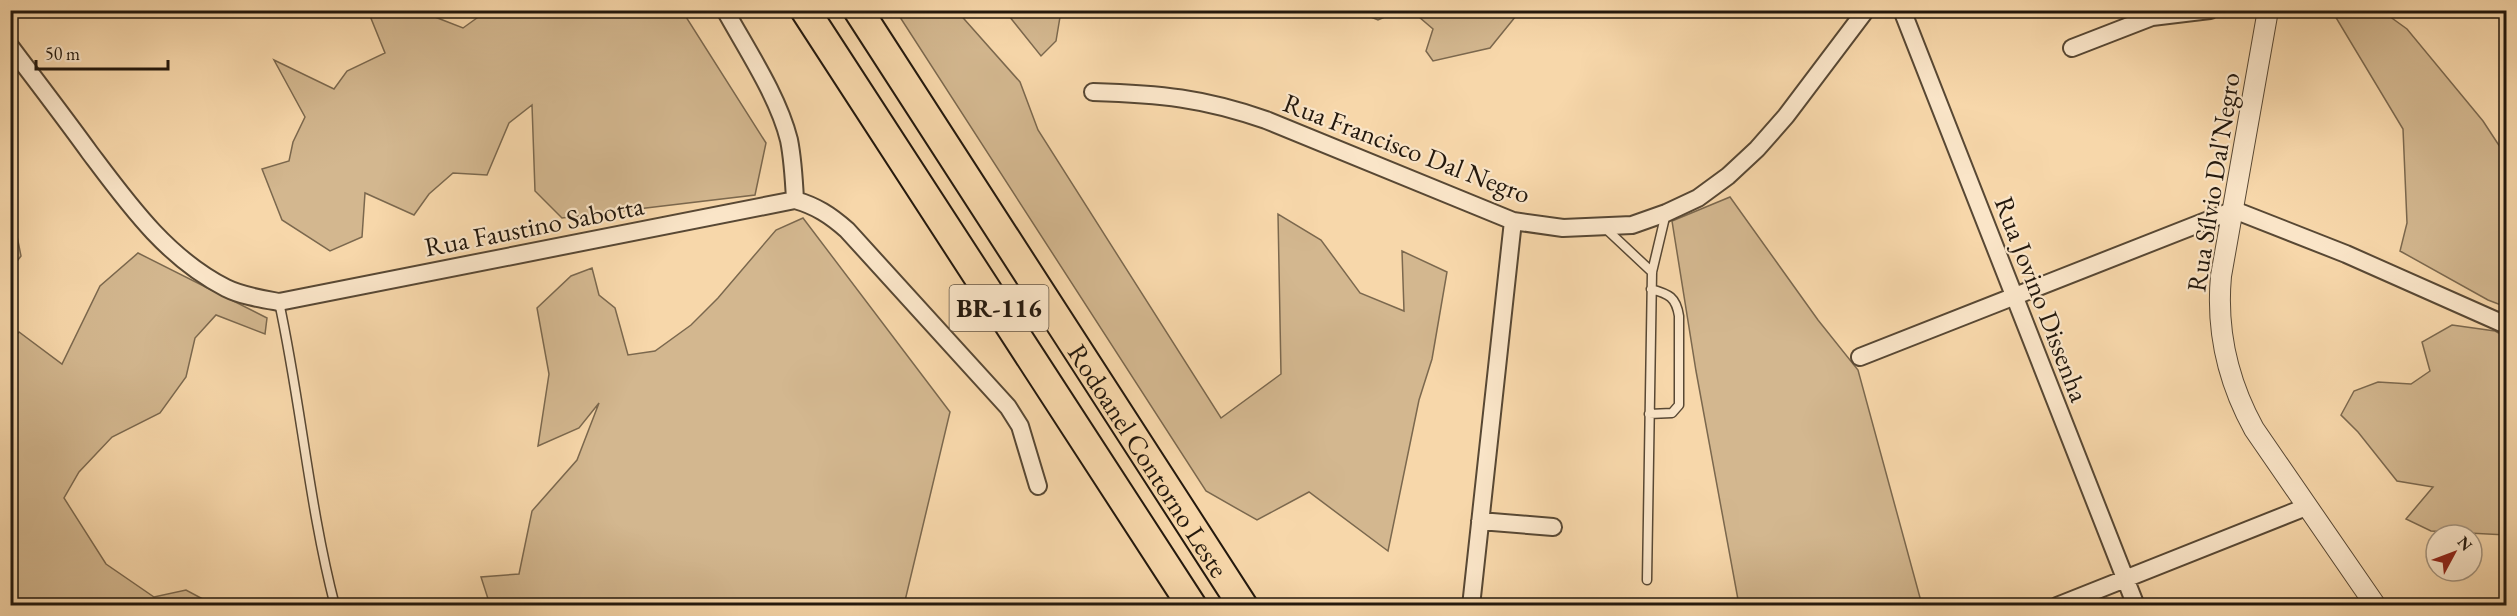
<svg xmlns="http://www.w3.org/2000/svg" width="2517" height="616" font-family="'EB Garamond',serif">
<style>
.green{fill:#d3b78f;stroke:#7b684e;stroke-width:1.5}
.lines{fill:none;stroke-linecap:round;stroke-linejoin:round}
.service-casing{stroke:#584834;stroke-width:11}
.minor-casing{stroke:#584834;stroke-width:20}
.tertiary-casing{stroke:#584834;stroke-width:22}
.motorway-casing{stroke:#23180d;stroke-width:32}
.service{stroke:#fae5c8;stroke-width:8}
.minor{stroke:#fae5c8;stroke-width:16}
.tertiary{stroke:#fae5c8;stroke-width:20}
.motorway{stroke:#f7d7aa;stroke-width:28}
.labels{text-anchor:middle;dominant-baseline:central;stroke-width:4.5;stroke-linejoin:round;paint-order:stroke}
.shield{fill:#fae5c8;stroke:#645645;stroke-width:1.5}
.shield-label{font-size:26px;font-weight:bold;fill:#23180d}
.street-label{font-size:27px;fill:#23180d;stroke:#fae5c8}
</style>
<rect width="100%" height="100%" fill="#f7d7aa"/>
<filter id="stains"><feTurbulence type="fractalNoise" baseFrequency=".00333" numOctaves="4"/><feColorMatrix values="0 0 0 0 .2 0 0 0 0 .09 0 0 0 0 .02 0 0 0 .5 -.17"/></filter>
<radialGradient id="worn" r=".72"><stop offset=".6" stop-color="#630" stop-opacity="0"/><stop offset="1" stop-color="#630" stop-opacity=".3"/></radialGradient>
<!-- green -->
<path class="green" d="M368,11h60l7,6 28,11 18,-13 -1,-4h205l1,6 80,126 -11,52 -193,23 -27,-27 -3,-86 -23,18 -22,52 -34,-2 -24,21 -15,21 -49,-22 -3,44 -32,14 -48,-31 -20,-51 27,-8 4,-19 12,-25 -31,-57 60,29 13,-18 38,-18z
M896,11h61l63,71 18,48 183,288 60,-44 -3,-160 43,26 39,53 44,18 -2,-60 45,21 -15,87 -13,41 -31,151 -79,-59 -52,28 -51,-29z
M1005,11h56l-5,30 -15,15z
M1356,11h43l-21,9z
M1412,11h108l-30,37 -57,13 -7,-10 7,-22z
M2332,11h50l25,18 76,92 23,35v151l-18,-7 -88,-49 7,-28 -4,-94z
M1730,197l88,123 40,50 64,235h-183l-43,-234 -24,-150z
M11,206l10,50 -10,13h-1z
M803,218l147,194 -46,193h-414l-9,-28 38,-3 13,-63 45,-51 22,-57 -20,25 -41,18 11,-72 -12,-66 34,-32 21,-8 7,27 16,13 13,47 27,-4 36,-26 27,-27 58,-68z
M138,253l129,65 -2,16 -49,-19 -21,23 -9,39 -26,36 -48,24 -33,35 -15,26 42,66 48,33 32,-7 28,15h-203v-264l8,-9 43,32 38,-78z
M2452,325l43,6 11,6v198l-75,-4 -25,-12 27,-32 -36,-6 -39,-49 -17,-17 13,-24 24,-9 33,2 19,-13 -8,-29z"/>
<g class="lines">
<!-- service casing -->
<g class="service-casing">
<path id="service" d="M1604,227l48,45
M279,302c22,101 30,204 56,304
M1649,414l23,-1 7,-8v-89c-3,-19 -10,-22 -28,-27
M1647,580l5,-308 14,-59"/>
</g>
<!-- minor casing -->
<g class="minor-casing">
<path id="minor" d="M725,10c22,40 53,86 64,130 4,20 5,40 6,60
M1902,10l234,596
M10,46c27,36 54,71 80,107 39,52 77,105 136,135 16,8 36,11 53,14l516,-102c21,6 35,15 52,30l161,177 12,19 18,60
M2072,48l80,-31 58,-7
M1093,92c67,2 110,6 173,28l247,101 50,7 69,-3 34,-12 32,-15 30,-22 29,-27 29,-33 80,-106
M1860,357l374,-147 112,44 160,71
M1480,521l73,6
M1471,606l42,-385
M2057,606l249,-99"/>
</g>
<!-- tertiary casing -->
<g class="tertiary-casing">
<path id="tertiary" d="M2268,10l-47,266c-5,55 6,104 33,153l122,177"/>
</g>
<!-- motorway casing -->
<g class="motorway-casing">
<g id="motorway">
<path d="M805,10l387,596"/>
<path id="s1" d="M858,10l385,596"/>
</g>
</g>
<!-- service -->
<use href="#service" class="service"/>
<!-- minor -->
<use href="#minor" class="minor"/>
<!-- tertiary -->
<use href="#tertiary" class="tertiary"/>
<!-- motorway -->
<use href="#motorway" class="motorway"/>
</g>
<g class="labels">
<!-- shield labels -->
<rect class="shield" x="949.5" y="285" width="99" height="46" rx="4.5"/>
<g class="shield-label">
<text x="999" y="308">BR-116</text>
</g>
<!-- street labels -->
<g class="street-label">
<text transform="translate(1407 148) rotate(21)">Rua Francisco Dal Negro</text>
<text transform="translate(2213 182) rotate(-81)">Rua Sílvio Dal'Negro</text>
<text transform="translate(534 226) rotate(-11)">Rua Faustino Sabotta</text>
<text transform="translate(2042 299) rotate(69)">Rua Jovino Dissenha</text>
<text stroke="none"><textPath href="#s1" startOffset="536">Rodoanel Contorno Leste</textPath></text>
</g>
</g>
<!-- margin -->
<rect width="2517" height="616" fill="none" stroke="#f7d7aa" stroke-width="36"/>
<rect x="12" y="12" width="2493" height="592" fill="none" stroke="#23180d" stroke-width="3"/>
<rect x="18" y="18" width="2481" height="580" fill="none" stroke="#23180d" stroke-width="1.5"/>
<!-- north arrow -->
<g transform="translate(2454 553) rotate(49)"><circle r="28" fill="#fae5c8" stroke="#a4937d" stroke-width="1.5"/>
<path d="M0-4.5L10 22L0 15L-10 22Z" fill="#8f2418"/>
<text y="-9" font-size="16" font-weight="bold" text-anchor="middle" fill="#23180d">N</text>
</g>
<!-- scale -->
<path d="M36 60v9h132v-9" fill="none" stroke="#23180d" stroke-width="3"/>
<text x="45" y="60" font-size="18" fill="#23180d" stroke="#fae5c8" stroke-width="4.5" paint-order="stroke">50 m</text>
<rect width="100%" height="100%" filter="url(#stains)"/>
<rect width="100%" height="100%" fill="url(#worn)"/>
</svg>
